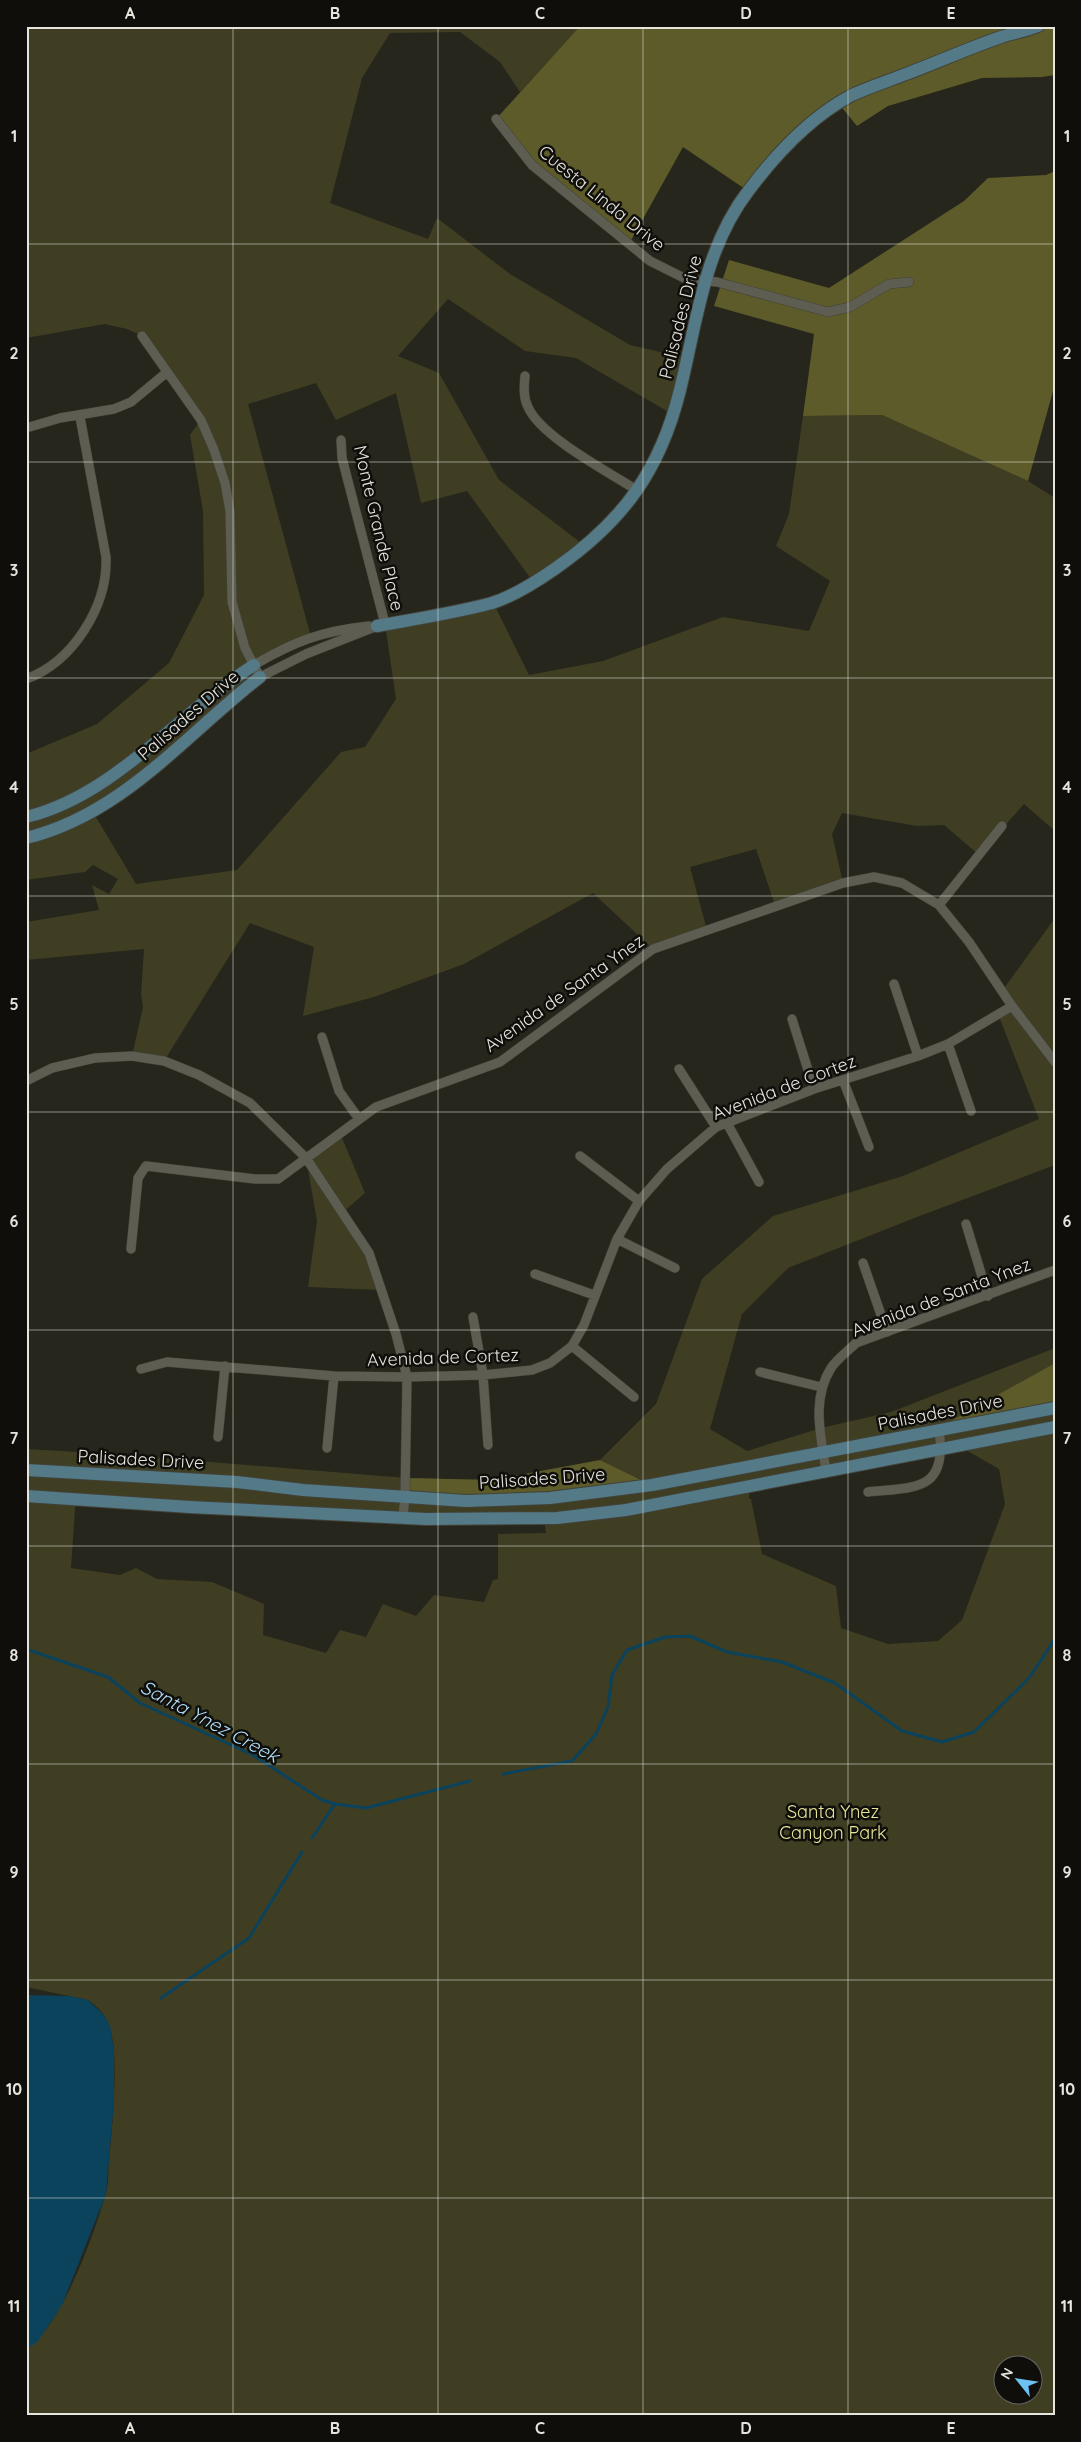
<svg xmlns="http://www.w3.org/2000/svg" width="1081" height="2442" font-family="Quicksand,sans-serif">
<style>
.green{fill:#3f3e23;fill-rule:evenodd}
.forest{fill:#5d5b29}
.water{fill:#0b425c}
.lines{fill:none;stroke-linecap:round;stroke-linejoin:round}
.stream{stroke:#0b425c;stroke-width:3}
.street-casing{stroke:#42423a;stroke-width:10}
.secondary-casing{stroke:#42423a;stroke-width:14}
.street{stroke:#5d5d52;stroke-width:9}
.secondary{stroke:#537a86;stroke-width:12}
.grid{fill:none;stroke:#e5e5de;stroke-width:1;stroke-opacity:0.55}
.labels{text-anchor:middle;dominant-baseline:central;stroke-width:5;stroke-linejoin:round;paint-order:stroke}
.street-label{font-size:18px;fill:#e5e5de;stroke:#0f0e0a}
.park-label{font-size:18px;fill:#e9e797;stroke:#0f0e0a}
.water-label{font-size:19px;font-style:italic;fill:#b1def9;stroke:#0f0e0a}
.neatline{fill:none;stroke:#e5e5de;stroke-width:2}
.grid-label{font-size:16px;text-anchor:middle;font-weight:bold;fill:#e5e5de}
</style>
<rect width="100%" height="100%" fill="#26261c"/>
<!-- green -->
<path class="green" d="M26,26h554l-60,66 -20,-30 -40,-30 -70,1 -28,45 -32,125 98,36 9,-21 73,56 120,71 56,13 -14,56 -96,-56 -51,-7 -77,-52 -50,57 41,17 60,107 86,66 -51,37 -67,-92 -46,12 -25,-110 -60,27 -20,-37 -68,21 63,233 -56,27 5,13 -167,135 43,72 101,-14 104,-118 24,-5 31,-48 -11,-75 108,-22 36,73 74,-14 120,-44 86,14 21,-50 -54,-35 13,-32 14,-98 79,-1 146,66 27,17v333l-31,-27 -45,51 -35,-30 -27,1 -75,-13 -10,21 11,49 -68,22 -19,-56 -66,18 17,63 -54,19 -60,-56 -129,71 -90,33 -71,19 11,-69 -64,-24 -86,138 -32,-5 11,-49 -2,-12 3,-46 -118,11v-38l73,-12 -7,-25 17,9 9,-15 -25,-14 -8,7 -59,8v-126l71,-30 72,-61 35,-68 -1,-84 -13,-76 10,-14 -58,-85 -15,-7 -22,-5 -79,14z
M1055,918v247l-138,52 -129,51 -46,46 -32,115 37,22 74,-23 70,-16 164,-64v15l-120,68 120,-23v1008h-1029v-66c37,-28 66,-110 79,-154 4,-11 3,-23 4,-34 3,-34 11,-107 0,-137 -4,-11 -12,-19 -21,-25l-62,-13v-538l87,5 293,24 245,6 -51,-24 56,-56 46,-125 71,-63 130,-40 136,-57 -41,-105 14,-8 -10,-15zM959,1446l40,23 6,35 -43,116 -24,21 -50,3 -47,-16 -5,-42 -74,-32 -11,-55h-2l1,-13zM76,1494l405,25 63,-1 2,15 -48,1v45l-5,1 -9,22 -50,-7 -18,21 -33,-12 -17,33 -26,-7 -14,23 -63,-18 1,-31 -52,-22 -55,-3 -21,-11 -16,7 -49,-7zM1004,2364h30v30h-30z
M340,1133l25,60 -23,20 27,40 12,37 -73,-3 9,-66 -11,-63z"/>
<!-- forest -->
<path class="forest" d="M580,26h475v49l-13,2 -60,1 -94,28 -31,20 -18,-22 -91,87 -65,-44 -54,97 -97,-79 -36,-46z
M1055,171v213l-27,97 -146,-66 -79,1 11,-82 -100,-28 15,-46 100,28 135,-87 24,-23 58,-3z
M1055,1363v45l-122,23z
M600,1460l52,25 -59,8 -188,3 1,-18 86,2z"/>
<!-- water -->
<path class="water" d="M26,1995l44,1 18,4 16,15 6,11 4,24v51l-8,93 -44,111 -24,36 -12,9z"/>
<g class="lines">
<!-- stream -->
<path class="stream" d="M26,1649l82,28 32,26 113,52 69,45 13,4 31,4 104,-27
M503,1774l69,-13 24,-27 12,-27 4,-32 15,-25 38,-13 25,-1 37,16 55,10 53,21 67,48 40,11 32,-10 55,-54 26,-39
M312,1838l23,-34
M161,1998l88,-60 53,-86"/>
<!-- street casing -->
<g class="street-casing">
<path id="street" d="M496,119l36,46 118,96 36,18 31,3 111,30 22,-5 39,-23 20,-2
M142,336l59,84 13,30 11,33 5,28 2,91 13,46 15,29 46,-23 71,-28
M525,376c-1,10 -2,21 3,31 13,30 81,65 110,84
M26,428l34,-10 54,-9 17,-7 35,-29
M341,440l1,18 43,166
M254,665c41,-24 68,-34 115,-39
M26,679c47,-17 82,-73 80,-122l-26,-140
M939,905l63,-79
M894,984l24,72
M792,1019l22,70
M322,1037l17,54 20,28
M948,1044l23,67
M679,1069l37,58
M843,1080l26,67
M26,1081l26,-13 43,-10 37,-2 32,5 35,14 51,28 56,55 63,95 27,81 11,43 -2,119 -2,22
M727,1123l32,59
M580,1156l59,45
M966,1224l22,72
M617,1239l58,29
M131,1249l7,-71 8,-12 109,13h23l98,-72 124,-45 153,-113 190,-66 31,-6 28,6 37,22 30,37 43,64 43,56
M863,1263l24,69
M535,1274l59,21
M473,1317l10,58 5,70
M572,1346l62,51
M141,1369l26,-7 167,14 73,1 76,-2 49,-5 18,-7 22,-17 12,-21 33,-86 22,-38 28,-32 49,-42 98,-38 104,-33 30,-12 64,-38
M760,1372l61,15
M218,1437l7,-71
M327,1448l7,-72
M826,1471c-5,-35 -15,-71 5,-103 6,-9 17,-17 25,-25l199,-73
M868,1492c47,-5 80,0 71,-62"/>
</g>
<!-- secondary casing -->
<g class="secondary-casing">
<path id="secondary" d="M377,626c38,-7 78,-13 115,-23 22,-7 44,-21 64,-35 67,-47 104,-97 124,-178 17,-69 24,-142 69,-200 27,-36 63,-74 103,-95 17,-8 36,-14 54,-21 32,-12 63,-26 95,-37 12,-4 25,-6 37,-11
M26,817c88,-21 154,-105 228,-152
M26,838c96,-23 159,-103 234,-161
M26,1470l211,12 66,8 163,11 84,-3 102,-13 403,-77
M26,1496l164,11 236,12 131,-1 69,-8 429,-83"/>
</g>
<!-- street -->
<use href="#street" class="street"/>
<!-- secondary -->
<use href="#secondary" class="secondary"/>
</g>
<!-- grid -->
<path class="grid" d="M233,26v2390M438,26v2390M643,26v2390M848,26v2390M26,244h1029M26,462h1029M26,678h1029M26,896h1029M26,1112h1029M26,1330h1029M26,1546h1029M26,1764h1029M26,1980h1029M26,2198h1029"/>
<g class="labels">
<!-- street labels -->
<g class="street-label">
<text transform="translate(602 198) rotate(39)">Cuesta Linda Drive</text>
<text transform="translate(680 317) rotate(-76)">Palisades Drive</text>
<text transform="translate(379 528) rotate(77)">Monte Grande Place</text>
<text transform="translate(188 715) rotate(-41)">Palisades Drive</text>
<text transform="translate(564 993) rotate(-35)">Avenida de Santa Ynez</text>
<text transform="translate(784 1087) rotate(-21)">Avenida de Cortez</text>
<text transform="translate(941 1297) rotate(-21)">Avenida de Santa Ynez</text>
<text transform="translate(443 1357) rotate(-2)">Avenida de Cortez</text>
<text transform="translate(940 1412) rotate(-11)">Palisades Drive</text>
<text transform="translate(141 1459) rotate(3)">Palisades Drive</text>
<text transform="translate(542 1478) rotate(-4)">Palisades Drive</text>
</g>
<!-- park labels -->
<g class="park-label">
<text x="833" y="1811">Santa Ynez<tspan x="833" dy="21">Canyon Park</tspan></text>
</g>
<!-- water labels -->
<g class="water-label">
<text transform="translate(210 1721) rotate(28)">Santa Ynez Creek</text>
</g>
</g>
<!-- border -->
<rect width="1081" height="2442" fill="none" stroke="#0f0e0a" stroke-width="55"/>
<!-- north arrow -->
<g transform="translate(1018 2380) rotate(300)"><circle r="24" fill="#0f0e0a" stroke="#65645f"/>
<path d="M0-4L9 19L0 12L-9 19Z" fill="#6dc2f3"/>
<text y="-8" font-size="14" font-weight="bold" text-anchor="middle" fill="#e5e5de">N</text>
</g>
<rect x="28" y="28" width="1026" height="2386" class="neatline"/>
<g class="grid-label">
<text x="130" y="19">A</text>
<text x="335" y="19">B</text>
<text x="540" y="19">C</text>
<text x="746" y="19">D</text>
<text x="951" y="19">E</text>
<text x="14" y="142">1</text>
<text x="1067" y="142">1</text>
<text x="14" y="359">2</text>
<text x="1067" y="359">2</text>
<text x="14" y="576">3</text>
<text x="1067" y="576">3</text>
<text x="14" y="793">4</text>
<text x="1067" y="793">4</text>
<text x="14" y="1010">5</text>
<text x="1067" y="1010">5</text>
<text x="14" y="1227">6</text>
<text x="1067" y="1227">6</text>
<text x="14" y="1444">7</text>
<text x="1067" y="1444">7</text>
<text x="14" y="1661">8</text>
<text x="1067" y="1661">8</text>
<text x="14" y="1878">9</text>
<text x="1067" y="1878">9</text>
<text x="14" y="2095">10</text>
<text x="1067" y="2095">10</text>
<text x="14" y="2312">11</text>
<text x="1067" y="2312">11</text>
<text x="130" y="2434">A</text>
<text x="335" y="2434">B</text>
<text x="540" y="2434">C</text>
<text x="746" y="2434">D</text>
<text x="951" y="2434">E</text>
</g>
</svg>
